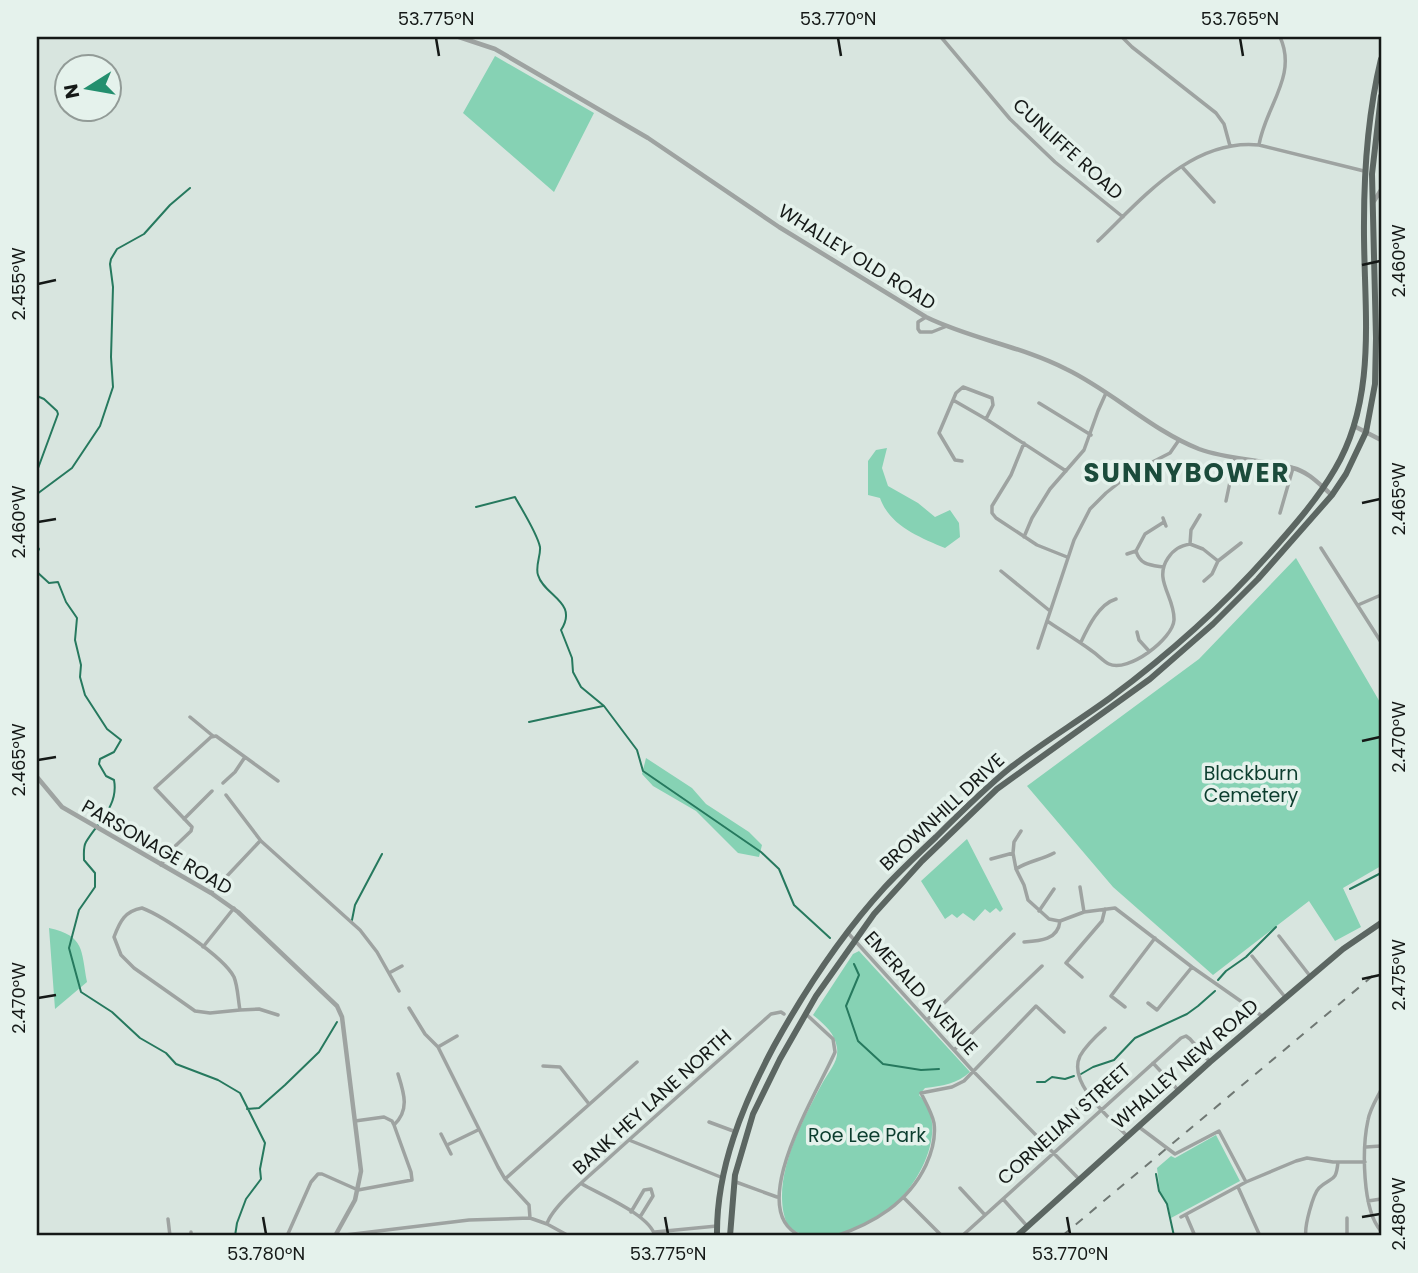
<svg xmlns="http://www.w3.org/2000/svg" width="1418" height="1273" font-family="Poppins,sans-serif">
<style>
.green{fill:#86d2b4}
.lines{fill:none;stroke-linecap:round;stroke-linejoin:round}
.stream{stroke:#26795e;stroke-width:2}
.minor{stroke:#9ea3a1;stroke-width:3.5}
.tertiary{stroke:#9ea3a1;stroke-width:4.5}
.trunk{stroke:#5c6662;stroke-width:6}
.rail{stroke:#6f7773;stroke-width:2;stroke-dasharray:9 9;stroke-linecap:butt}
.ticks{fill:none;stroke:#151917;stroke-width:2.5}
.labels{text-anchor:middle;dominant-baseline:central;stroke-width:7;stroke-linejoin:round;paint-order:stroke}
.street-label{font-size:19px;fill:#151917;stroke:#e5f2ec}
.park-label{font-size:19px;fill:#0c3d2e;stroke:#e5f2ec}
.district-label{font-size:26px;font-weight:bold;letter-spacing:2px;fill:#1b4b3b;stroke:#e5f2ec}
.neatline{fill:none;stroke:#151917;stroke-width:2.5}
.ticks-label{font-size:18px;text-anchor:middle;fill:#151917}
</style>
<rect width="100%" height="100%" fill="#d8e5df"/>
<!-- green -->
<path class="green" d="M495,56l99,57 -40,79 -91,-79z
M887,448l-5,20 6,18 30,17 17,14 15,-7 9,13 1,14 -15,11c-26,-11 -55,-22 -65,-50l-12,-3v-34l8,-11z
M1296,558l85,146v162l-38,22 18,39 -26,14 -26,-40 -96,74 -100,-88 -86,-101 172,-127z
M646,758l46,30 14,16 43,28 13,13 -3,12 -21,-4 -42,-42 -43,-25 -11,-12z
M967,839l36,70 -3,3 -4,-4 -6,5 -5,-4 -11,12 -11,-8 -6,5 -5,-4 -7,5 -24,-38z
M49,928c36,8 32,22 38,54l-32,27z
M859,951l111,121c-13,12 -28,14 -45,16l-6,7c29,28 5,79 -18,103 -24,27 -80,51 -112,30 -22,-43 13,-107 34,-146 6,-11 16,-21 14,-34 -2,-15 -13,-24 -24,-33l40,-61z
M1216,1135l24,46 -69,37 -3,-13 -8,-13 -3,-24 14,-12 4,2z"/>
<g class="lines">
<!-- stream -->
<path class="stream" d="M37,396l7,3 13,12 1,3 -21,57
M37,494l35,-26 28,-42 13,-39 -2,-30 2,-70 -3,-23 1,-5 6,-10 27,-15 26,-29 20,-17
M476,507l39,-10c7,13 22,36 25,50 1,8 -5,19 -2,28 6,21 41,27 23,55l11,28 1,14 8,15 23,19 33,44 6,21 118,81 18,17 15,36 36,33
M37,546l2,3 -2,4
M37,572l12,11 9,-1 8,20 11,16 -2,22 6,25 -1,12 5,18 22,34 14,11 -7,12 -14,7 -1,5 7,12 8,4c5,26 -17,43 -28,62 -3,5 -2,12 -2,18l11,13v14l-16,23 -10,38 12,44 31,20 28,26 26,15 10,11 42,16 22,13 25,50 -5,26 1,10 -15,20 -9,24 -2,13
M529,722l74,-16
M1350,889l31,-16
M352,920l3,-15 27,-51
M854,964l5,11 -13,31 12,35 25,23 38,6 18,-1
M1218,980l8,-9 20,-14 30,-30
M1081,1074l12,-7 21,-7 21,-22 52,-24 11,-8 17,-15
M1037,1082h8l7,-5 13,2 9,-3
M247,1109l12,-1 26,-23 34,-33 18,-30
M1156,1174l3,17 8,13 7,32"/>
<!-- minor -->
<path class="minor" d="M941,37l69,82 45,43 68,55
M1122,37l10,10 84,66 8,11 6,22
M1259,145c6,-38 39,-69 21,-108
M1183,168l31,34
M1098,241c44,-42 94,-103 161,-96l105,26
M926,317l-8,5v7l2,3h12l15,-6
M953,400l33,19
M1039,403l52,32
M1024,443l-13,32 -19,31v7l4,5 41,27 30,12
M962,461l-7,-1 -16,-27 17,-40 7,-6 29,11 1,7 -7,14 80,52
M1226,501l9,-43
M1280,513l13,-45
M1200,515l-9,15 -1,14 13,5 15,12
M1163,518l3,8
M1024,537l8,-19 18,-29 34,-39 14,-39 8,-18
M1321,548l60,94
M1127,554l9,-3
M1163,567c-13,-2 -23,-2 -27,-16l9,-17 19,-12
M1001,571l49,40
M1204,581l8,-7 6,-13 23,-18
M1358,605l23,-10
M1047,621c15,10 30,19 45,30 6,4 11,10 17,13 19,9 64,-25 65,-44 1,-23 -21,-40 -6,-62 6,-9 12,-12 22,-14
M1137,632l2,8 10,11
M1081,642c7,-15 18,-38 35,-43
M1038,648l36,-108 16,-31 16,-16 25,-20 39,-20 9,-13
M190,717l23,19
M223,783l12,-11 10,-15
M226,795l35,46 99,89 17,22 22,39
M184,819l28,-28
M1021,831l-7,11 -1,11 3,16 8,16 4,15 21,19 10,2
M991,859l22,-6
M161,865l7,-12 23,-22 1,-4 -37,-39 56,-51 5,-1 62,45
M1016,869c12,-8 25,-9 38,-16
M1080,887l4,25
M211,893l49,-52
M142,908c21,8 82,49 92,69 4,10 4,23 6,33l-30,3 -15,-2 -61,-43 -13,-13 -7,-18c6,-16 11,-26 28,-29z
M1039,911l15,-22
M1060,921l24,-9 31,-4 77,59 70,49
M848,933l125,138 106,108
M1279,936l31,40
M1024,942c16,-1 34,-2 36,-21
M203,947l31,-39
M1252,956l33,41
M389,973l13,-7
M1082,977l-16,-14 36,-42 3,-12
M1148,1003l9,7 35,-43
M1125,1007l-14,-11 44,-58
M409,1008l16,26 13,13 60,120 7,12 24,26 1,13
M240,1010l19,-1 19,6
M927,1020l87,-86
M1105,1028c-9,8 -19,17 -25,28 -13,27 30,62 47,80
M438,1047l19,-11
M955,1049l87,-83
M1153,1063l25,27
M543,1066l17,1 29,37
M1381,1090c-5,10 -11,19 -13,30 -6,28 -6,90 13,111
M355,1121l29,-4 8,4 2,4c16,-15 10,-32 4,-51
M709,1122l27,10
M1139,1127l36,27 44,-23 27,51
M441,1134l10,20
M629,1140l94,38
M1042,1141l48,-45
M447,1145l31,-15
M1366,1147l15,-1
M505,1179l132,-117
M736,1182l41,15
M582,1184c19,11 68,31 73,52
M1238,1187l22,49
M960,1188l25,27
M904,1198l38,38
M1003,1199l24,27
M1368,1201l13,-2
M631,1212l13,-22 7,-1 2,7 -13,21
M1186,1215l9,21
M1181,1217l65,-35 50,-21 11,-3 26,4h32
M1347,1218v18
M168,1219l2,17
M547,1224c5,-18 47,-52 62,-66 54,-49 108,-96 162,-144l10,-2 3,2
M655,1232l62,-6
M191,1236v-4
M287,1236l24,-54 7,-8h4l36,16 54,-10 -1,-8 -17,-47
M337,1236l132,-16 61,-2 17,6 22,12
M801,1236c-59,-25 18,-146 34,-184l-2,-13 -27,-25
M836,1236c38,-13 72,-33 90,-71 6,-13 10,-27 8,-42 -2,-10 -8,-20 -13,-30l31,-6 12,-6 72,-75 28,26
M962,1236l219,-198 5,-2 4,3 20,23
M1306,1236c-2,-9 7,-42 13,-48 13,-12 17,-5 19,-26"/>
<!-- tertiary -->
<path class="tertiary" d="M459,37l36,12 153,89 131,89 147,90c45,22 95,29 140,52 46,22 85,61 133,80 30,11 63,10 94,19 16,4 27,17 39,27
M1374,201l7,-11
M1354,426l27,14
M37,777l25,30 149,86 27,19 99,94 5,11 19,154 -6,29 -20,36"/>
<!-- trunk -->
<path class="trunk" d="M717,1236c-1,-67 26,-132 57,-190 31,-56 68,-112 111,-159 16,-17 34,-34 51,-50 24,-24 48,-48 74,-69 32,-25 67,-46 100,-70 58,-43 111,-90 159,-144 24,-27 48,-54 66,-85 44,-74 28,-165 29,-246 0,-56 4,-110 17,-164
M730,1236l5,-61 18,-61 27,-55 36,-63 58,-82 48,-53 75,-72 153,-110 63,-55 45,-45 74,-84 14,-21 20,-42 9,-48 1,-46 -4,-164 9,-78
M1017,1236l193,-174 133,-113 38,-26"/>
<!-- rail -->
<path class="rail" d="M1062,1236l319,-267"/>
</g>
<!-- ticks -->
<path class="ticks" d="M436,38l3,18M838,38l3,18M1240,38l3,18M1362,265l18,-4M38,284l18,-4M1362,503l18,-4M38,522l18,-3M1362,741l18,-4M38,760l18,-3M1362,979l18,-4M38,998l18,-3M263,1217l3,17M665,1217l3,17M1067,1217l3,17M1362,1217l18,-3"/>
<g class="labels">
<!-- street labels -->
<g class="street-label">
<text transform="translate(1068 149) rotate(42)">CUNLIFFE ROAD</text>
<text transform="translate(857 257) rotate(32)">WHALLEY OLD ROAD</text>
<text transform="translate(942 812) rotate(-43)">BROWNHILL DRIVE</text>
<text transform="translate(157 847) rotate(30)">PARSONAGE ROAD</text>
<text transform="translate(921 993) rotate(48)">EMERALD AVENUE</text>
<text transform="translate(1185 1064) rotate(-41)">WHALLEY NEW ROAD</text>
<text transform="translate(652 1102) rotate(-42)">BANK HEY LANE NORTH</text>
<text transform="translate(1064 1124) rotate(-42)">CORNELIAN STREET</text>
</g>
<!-- park labels -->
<g class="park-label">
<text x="1251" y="773">Blackburn<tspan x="1251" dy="22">Cemetery</tspan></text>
<text x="867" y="1135">Roe Lee Park</text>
</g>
<!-- district labels -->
<g class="district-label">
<text x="1187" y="473">SUNNYBOWER</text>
</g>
</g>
<!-- border -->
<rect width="1418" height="1273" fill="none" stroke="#e5f2ec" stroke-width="77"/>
<!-- north arrow -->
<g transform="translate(88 88) rotate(259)"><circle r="33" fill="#e5f2ec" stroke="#929b97" stroke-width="2"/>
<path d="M0-5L12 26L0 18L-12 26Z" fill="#238f6e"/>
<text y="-10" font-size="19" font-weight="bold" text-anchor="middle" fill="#151917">N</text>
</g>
<rect x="38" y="38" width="1342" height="1196" class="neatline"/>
<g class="ticks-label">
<text x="436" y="25">53.775°N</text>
<text x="838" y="25">53.770°N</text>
<text x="1240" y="25">53.765°N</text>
<text transform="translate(1399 261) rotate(-90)" y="6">2.460°W</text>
<text transform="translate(19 284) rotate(-90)" y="6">2.455°W</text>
<text transform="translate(1399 499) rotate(-90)" y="6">2.465°W</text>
<text transform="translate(19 522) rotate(-90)" y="6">2.460°W</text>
<text transform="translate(1399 737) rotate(-90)" y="6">2.470°W</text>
<text transform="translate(19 760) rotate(-90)" y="6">2.465°W</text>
<text transform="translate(1399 975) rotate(-90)" y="6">2.475°W</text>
<text transform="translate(19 998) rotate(-90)" y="6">2.470°W</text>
<text transform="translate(1399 1214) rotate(-90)" y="6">2.480°W</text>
<text x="266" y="1260">53.780°N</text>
<text x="668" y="1260">53.775°N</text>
<text x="1070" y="1260">53.770°N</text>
</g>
</svg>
